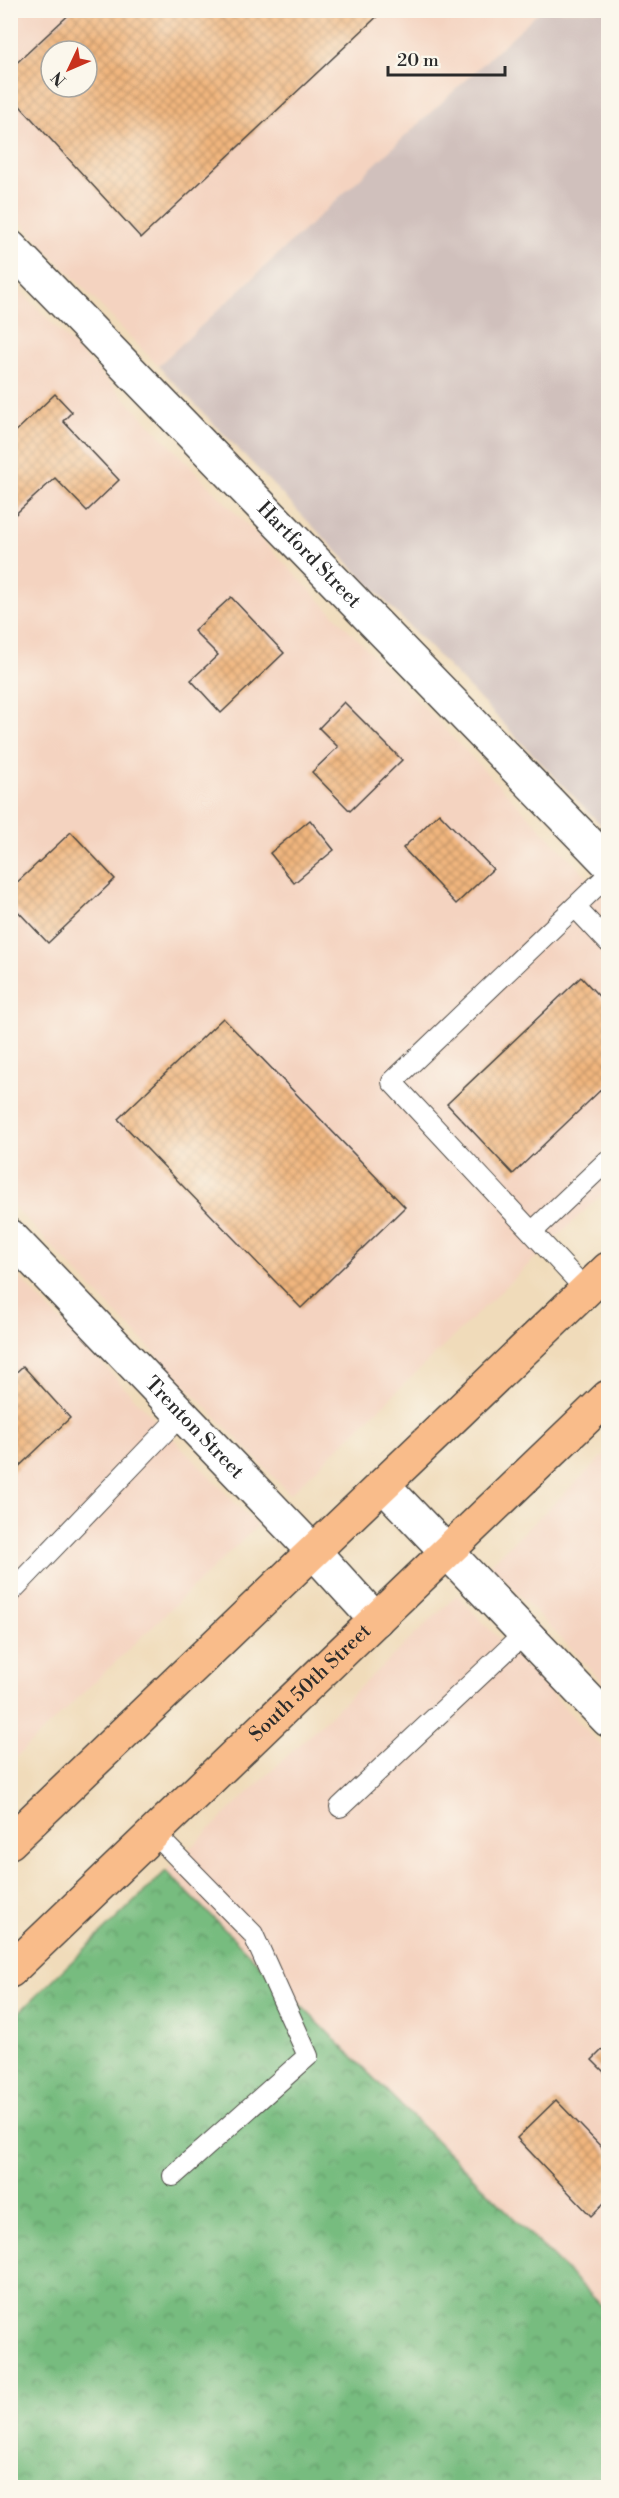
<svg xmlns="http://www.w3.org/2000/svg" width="619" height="2498" font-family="'Libre Bodoni',serif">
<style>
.built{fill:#f4d3c0;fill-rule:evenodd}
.industrial{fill:#d0c0bc}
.forest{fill:url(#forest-crowns);stroke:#517455;stroke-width:1.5}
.building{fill:url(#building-cross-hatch);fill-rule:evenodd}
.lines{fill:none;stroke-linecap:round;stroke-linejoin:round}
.service-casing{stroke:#494540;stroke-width:22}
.minor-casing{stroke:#494540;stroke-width:36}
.primary-casing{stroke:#494540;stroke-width:36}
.service{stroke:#fff;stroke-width:20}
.minor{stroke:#fff;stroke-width:33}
.primary{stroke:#f9bc8a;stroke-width:33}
.labels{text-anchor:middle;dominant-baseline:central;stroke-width:6;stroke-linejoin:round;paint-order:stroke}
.street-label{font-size:20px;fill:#2b2b2b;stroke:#fbf7ec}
</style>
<defs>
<pattern id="forest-crowns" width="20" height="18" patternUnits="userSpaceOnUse" patternTransform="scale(1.5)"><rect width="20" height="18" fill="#77bc7f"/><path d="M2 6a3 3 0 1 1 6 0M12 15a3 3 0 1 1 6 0" fill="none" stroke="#629968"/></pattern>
<pattern id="building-cross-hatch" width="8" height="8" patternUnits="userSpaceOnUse" patternTransform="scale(1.5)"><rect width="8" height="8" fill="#f1b67e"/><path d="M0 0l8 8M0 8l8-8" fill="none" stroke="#c39467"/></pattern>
</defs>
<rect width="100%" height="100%" fill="#fbf7ec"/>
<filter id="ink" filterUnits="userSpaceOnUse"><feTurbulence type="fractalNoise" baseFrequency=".0167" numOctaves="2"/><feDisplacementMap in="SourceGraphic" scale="12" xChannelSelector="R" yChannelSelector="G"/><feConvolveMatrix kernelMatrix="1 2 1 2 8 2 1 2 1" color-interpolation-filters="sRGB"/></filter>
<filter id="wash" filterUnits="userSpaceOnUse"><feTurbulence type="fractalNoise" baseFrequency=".008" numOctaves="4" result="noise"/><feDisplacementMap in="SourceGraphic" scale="24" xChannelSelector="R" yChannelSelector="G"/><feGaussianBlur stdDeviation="1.35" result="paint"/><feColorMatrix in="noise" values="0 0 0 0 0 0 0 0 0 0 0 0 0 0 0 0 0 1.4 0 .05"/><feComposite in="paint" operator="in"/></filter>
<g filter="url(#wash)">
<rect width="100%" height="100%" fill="#f0dbba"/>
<!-- built -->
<path class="built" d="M11,11h529l-382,355 -147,-154zM51,51h36v36h-36z
M10,280l598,618v290l-318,306 -279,-290z
M11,1269l246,257 -246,236z
M608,1452v236l-118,-124z
M457,1595l151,158v559l-442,-441z"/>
<!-- industrial -->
<path class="industrial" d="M540,11h68v821l-450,-466z"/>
<!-- forest -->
<path class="forest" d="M166,1871l442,441v175l-597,1v-468z"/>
<g id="blocks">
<!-- building -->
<path class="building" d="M74,10h310l-243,228 -131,-143v-26zM51,51h36v36h-36z
M55,394l17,18 -9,9 56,59 -32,31 -32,-33 -45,41v-82z
M231,597l53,56 -63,60 -30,-33 27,-25 -24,-24z
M344,702l58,58 -52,51 -38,-39 26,-25 -19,-19z
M439,813l54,56 -37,35 -53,-56z
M310,820l24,30 -40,33 -24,-30z
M71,832l44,47 -67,64 -38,-40v-14z
M581,977l27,29v77l-95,91 -66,-70z
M223,1018l182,189 -104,101 -183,-189z
M23,1366l47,52 -60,57v-97z
M608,2044v32l-16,-16z
M556,2100l52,54v45l-17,17 -74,-78z"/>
</g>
</g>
<g filter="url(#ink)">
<use href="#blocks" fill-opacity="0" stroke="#494540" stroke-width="1.5"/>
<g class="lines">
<!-- service casing -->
<g class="service-casing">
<path id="service" d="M575,907l33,35
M532,1232l76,-72
M586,1290l-194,-208 216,-207
M10,1593l172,-179
M340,1807l185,-174
M154,1833l99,101 55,122 -135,120"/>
</g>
<!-- minor casing -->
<g class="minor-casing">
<g id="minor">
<path id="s1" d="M10,247l598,616"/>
<path id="s2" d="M10,1236l303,315 63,69"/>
<path d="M383,1485l225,235"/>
</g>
</g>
<!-- primary casing -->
<g class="primary-casing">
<g id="primary">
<path d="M10,1842l598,-573"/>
<path id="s3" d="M10,1971l598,-574"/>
</g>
</g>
<!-- service -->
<use href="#service" class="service"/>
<!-- minor -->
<use href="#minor" class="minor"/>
<!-- primary -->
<use href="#primary" class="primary"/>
</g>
</g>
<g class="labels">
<!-- street labels -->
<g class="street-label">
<text stroke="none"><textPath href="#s1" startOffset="429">Hartford Street</textPath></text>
<text stroke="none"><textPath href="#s2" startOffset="266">Trenton Street</textPath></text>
<text stroke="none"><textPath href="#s3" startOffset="416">South 50th Street</textPath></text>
</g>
</g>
<!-- margin -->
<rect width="619" height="2498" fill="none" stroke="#fbf7ec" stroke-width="36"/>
<!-- north arrow -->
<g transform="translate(69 69) rotate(226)"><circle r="28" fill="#fbf7ec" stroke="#a8a59f" stroke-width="1.5"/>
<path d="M0-4.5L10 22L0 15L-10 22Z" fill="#c8321e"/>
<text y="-9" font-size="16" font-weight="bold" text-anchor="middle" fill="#2b2b2b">N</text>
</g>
<!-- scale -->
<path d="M388 66v9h117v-9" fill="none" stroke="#2b2b2b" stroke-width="3"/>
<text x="397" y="66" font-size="18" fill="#2b2b2b" stroke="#fbf7ec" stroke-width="4.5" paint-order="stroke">20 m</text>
</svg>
